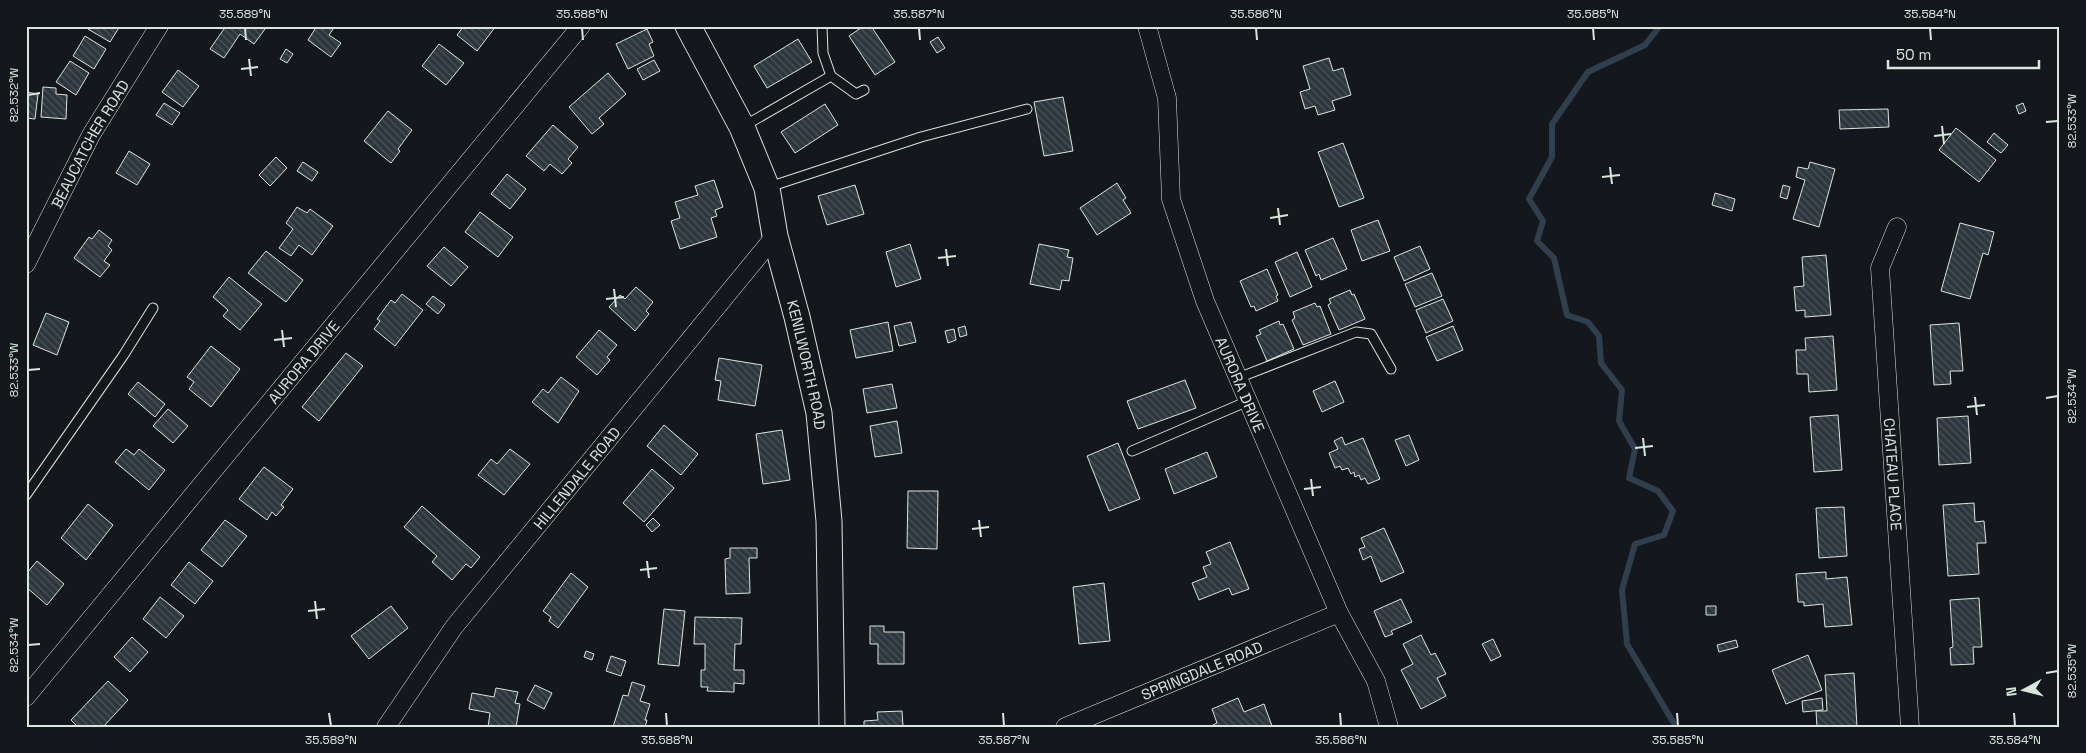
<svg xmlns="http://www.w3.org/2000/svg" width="2086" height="753" font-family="'Space Grotesk',sans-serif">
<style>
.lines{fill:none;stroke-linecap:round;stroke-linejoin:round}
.stream{stroke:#2f3f4d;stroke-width:6}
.building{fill:url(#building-back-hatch);stroke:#d8e6dc}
.lane-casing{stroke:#d8e6dc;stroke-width:11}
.street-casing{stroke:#d8e6dc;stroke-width:19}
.secondary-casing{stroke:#d8e6dc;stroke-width:27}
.lane{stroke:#14181c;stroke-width:9}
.street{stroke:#14181c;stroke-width:18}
.secondary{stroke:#14181c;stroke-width:25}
.ticks{fill:none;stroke:#d8e6dc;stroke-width:2}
.labels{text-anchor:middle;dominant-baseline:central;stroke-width:4;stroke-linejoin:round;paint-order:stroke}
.street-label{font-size:15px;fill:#d8e6dc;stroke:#14181c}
.neatline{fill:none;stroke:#d8e6dc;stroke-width:2}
.ticks-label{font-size:12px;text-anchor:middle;fill:#d8e6dc}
</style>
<defs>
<pattern id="building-back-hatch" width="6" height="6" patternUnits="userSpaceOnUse" patternTransform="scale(1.25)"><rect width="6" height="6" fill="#2c363c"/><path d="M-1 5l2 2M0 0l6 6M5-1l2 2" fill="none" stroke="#4a5358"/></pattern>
</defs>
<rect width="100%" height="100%" fill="#14181c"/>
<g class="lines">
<!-- stream -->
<path class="stream" d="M1660,26l-15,19 -57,27 -36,52v33l-23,42 14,22 -6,20 17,17 13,57 21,7 11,14 2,27 21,27 -3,31 16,28 -6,29 29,13 15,20 -9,24 -29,9 -13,46 5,54 49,83"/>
</g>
<!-- building -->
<path class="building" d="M90,26h30l-10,16 -22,-13z
M226,26h35l4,3 -11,15 -14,-10 -16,24 -14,-9z
M317,26h12l4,3 -4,6 12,8 -10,14 -23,-17z
M464,26h32l-19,25 -20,-16z
M864,26h7l24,36 -20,13 -26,-39z
M647,29l6,13 -4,2 5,12 -26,13 -12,-25z
M85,36l21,13 -12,20 -21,-13z
M938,37l7,11 -8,5 -7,-11z
M798,39l14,23 -45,26 -13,-22z
M439,44l25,19 -18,22 -24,-19z
M286,49l7,5 -6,9 -7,-4z
M1329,58l4,13 10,-3 8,27 -19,6 3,9 -17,5 -3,-9 -10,3 -5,-17 10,-3 -7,-23z
M654,60l6,11 -17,9 -6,-11z
M70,61l19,12 -13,22 -20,-13z
M178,70l21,16 -16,21 -21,-15z
M608,73l18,21 -27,24 5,6 -12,10 -23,-27z
M43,87l13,1v6l11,1 -1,24 -25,-2z
M26,92l12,2 -3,25 -9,-1z
M1063,97l10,54 -29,5 -10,-54z
M164,103l16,10 -8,12 -16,-10z
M2023,103l3,8 -7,3 -3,-8z
M825,104l13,21 -43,28 -14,-21z
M1888,109l1,18 -49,2 -1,-19z
M388,111l24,19 -14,19 2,2 -9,12 -27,-22z
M553,125l25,22 -10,12 4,4 -10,11 -12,-10 -6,7 -18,-15z
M1956,128l40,32 -17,22 -40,-32z
M1994,133l14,12 -7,8 -14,-11z
M1343,143l21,55 -25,9 -21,-55z
M129,151l21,13 -13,21 -21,-12z
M276,157l11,11 -17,18 -11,-11z
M303,162l15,10 -6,9 -15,-10z
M1810,162l25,7 -16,58 -26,-8 12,-39 -9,-3 2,-10 10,2z
M507,174l19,15 -16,20 -19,-15z
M714,180l9,27 -8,3 2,6 -6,2 6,19 -37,12 -9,-28 9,-3 -5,-16 23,-7 -3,-9z
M1117,183l9,15 -3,2 8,13 -34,22 -17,-27z
M855,185l9,29 -37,11 -9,-29z
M1783,185l7,2 -3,12 -7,-2z
M1715,193l20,6 -3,12 -20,-6z
M297,207l10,6 3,-4 23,17 -21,29 -13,-10 -8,11 -12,-8 14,-19 -7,-6z
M480,212l33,25 -15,20 -33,-25z
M1378,220l12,31 -28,10 -11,-31z
M1960,223l34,9 -6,23 -5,-2 -13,46 -29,-8z
M99,230l13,10 -4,6 4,4 -8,11 6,4 -10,12 -26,-19 15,-21 3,2z
M1333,238l14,31 -26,11 -2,-6 -3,2 -11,-26z
M910,244l11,35 -25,8 -10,-35z
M1039,244l30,6 -2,7 6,1 -4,23 -7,-1 -2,10 -30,-6z
M1420,246l10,23 -26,12 -10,-24z
M444,247l24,20 -17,19 -24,-20z
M266,251l37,29 -17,22 -38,-29z
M1297,252l15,35 -22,10 -15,-35z
M1826,255l5,60 -26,2v-7l-9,1 -2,-24 10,-1 -2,-29z
M1267,269l11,26 -2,1 2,5 -22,10 -2,-5 -3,1 -11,-26z
M1432,273l10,23 -27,11 -10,-23z
M229,277l33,27 -22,26 -17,-14 5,-6 -15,-13z
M636,287l17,15 -7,9 3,3 -14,17 -26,-24 11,-12 5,4z
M1350,290l2,5 2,-1 11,25 -26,11 -11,-25 3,-2 -2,-4z
M402,294l21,16 -28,36 -21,-17 6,-8 -3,-2 14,-19 4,3z
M433,296l12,9 -7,9 -12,-10z
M1443,299l10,22 -27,12 -10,-23z
M1315,303l2,4 3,-1 11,28 -28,11 -11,-25 3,-2 -2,-6z
M46,313l23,9 -12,33 -24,-10z
M1279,321l1,4 3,-1 11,25 -27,12 -11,-25 5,-2 -2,-4z
M888,322l5,29 -37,7 -6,-28z
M911,322l5,20 -17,4 -5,-20z
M1959,323l4,48h-13l1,13 -17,1 -4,-60z
M965,326l2,9 -7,2 -2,-9z
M1453,326l10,24 -26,11 -11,-24z
M954,329l2,11 -8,3 -3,-12z
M599,330l18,15 -10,12 3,3 -13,15 -21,-18z
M1833,336l4,54 -28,2 -1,-18h-11l-1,-24h10l-1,-12z
M211,346l29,23 -29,38 -22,-18 5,-7 -7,-5z
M346,353l17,13 -44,55 -17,-14z
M719,358l43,7 -7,41 -37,-6 3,-19 -6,-1z
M561,377l18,14 -21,32 -26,-21 11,-13 5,4z
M1185,380l11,28 -58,21 -11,-28z
M1335,381l9,21 -22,10 -9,-21z
M138,382l27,22 -10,13 -27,-23z
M892,384l5,24 -30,5 -4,-24z
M168,409l20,17 -15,17 -20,-17z
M1838,415l4,55 -28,2 -4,-55z
M1968,416l3,47 -32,2 -2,-47z
M897,421l5,32 -27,4 -5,-31z
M664,425l34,29 -17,21 -34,-29z
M782,430l8,50 -27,4 -7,-50z
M1409,435l10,25 -13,6 -11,-26z
M1342,437l3,8 18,-7 17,41 -12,5 -3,-6 -4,2 -2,-5 -4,2 -1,-5 -3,2 -3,-6 -6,2 -2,-4 -5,2 -6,-15 9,-4 -4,-8z
M1118,443l22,56 -31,12 -22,-55z
M126,449l8,6 5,-6 26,21 -16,20 -34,-28z
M510,449l20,15 -26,31 -26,-20 13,-16 6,5z
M1207,452l10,25 -43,17 -9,-25z
M264,467l29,22 -12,16 3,2 -8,9 -4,-4 -5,8 -28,-21z
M652,469l22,19 -30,34 -21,-19z
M908,491h30l-1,58 -30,-1z
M1974,503l1,19 9,-1 2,22h-9l2,31 -31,2 -5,-71z
M88,504l25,21 -27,35 -25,-22z
M422,506l58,51 -9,11 -5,-4 -14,16 -20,-18 5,-6 -33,-29z
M1844,507l3,49 -28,2 -3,-50z
M653,518l7,7 -8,7 -6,-7z
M225,520l22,16 -25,31 -21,-17z
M1384,528l20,44 -23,10 -10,-26 -8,4 -4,-11 6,-2 -4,-9z
M1230,542l19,47 -17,6 -3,-7 -30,12 -7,-17 15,-6 -4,-10 8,-3 -5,-12z
M730,548h27v10h-8l1,35 -24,1 -1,-35 5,-1z
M37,561l27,23 -17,21 -21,-18v-13z
M189,562l24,19 -18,23 -24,-19z
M1826,572v7l21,-2 5,48 -27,2 -2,-23 -19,2v-4h-6l-2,-28z
M571,573l17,14 -30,41 -9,-7 2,-4 -8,-6z
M1104,583l6,58 -31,3 -6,-57z
M160,597l24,19 -18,22 -23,-19z
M1979,598l3,49h-9l1,17 -23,1 -1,-17 3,-1 -3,-47z
M1401,599l11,23 -21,9 2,3 -8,3 -11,-26z
M391,606l17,22 -39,31 -18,-23z
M1706,606h10v9h-10z
M664,609l21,2 -6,55 -21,-2z
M695,617l47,1 -1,26h-6l-1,26h10v14l-10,-1v9l-27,-1 1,-4h-7v-17h4v-26h-11z
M870,626h14v6h20v32h-26v-20h-8z
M1421,635l10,20 4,-2 11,21 -9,4 9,18 -25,13 -20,-39 12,-6 -10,-20z
M132,637l16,15 -18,20 -16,-15z
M1493,639l8,17 -10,5 -9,-17z
M1736,640l2,7 -19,5 -2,-7z
M586,651l8,3 -2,6 -8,-3z
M1808,655l14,35 -36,14 -14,-34z
M611,656l15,5 -5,15 -15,-5z
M1854,673l3,54h-40l-1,-16h11l-2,-36z
M108,681l20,19 -25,27h-25l-7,-7z
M632,682l13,4 -5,15 10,3 -5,16h2l-2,7h-32l10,-32 5,1z
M535,685l17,8 -8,16 -17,-9z
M496,688l22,4 -3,11 5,1 -4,23h-28l2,-14 -21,-4 3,-16 22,4z
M1238,698l6,14 20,-8 8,22 -58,1 -1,-2 4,-2 -5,-14z
M1822,698l1,12 -20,2 -1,-11z
M902,711l1,16h-39v-6l14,-1 -1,-8z"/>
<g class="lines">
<!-- lane casing -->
<g class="lane-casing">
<path id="lane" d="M831,76l25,18 8,-4
M744,126l87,-50 -8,-23 -1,-27
M769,187l152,-50 106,-28
M1238,378l118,-46 15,2 20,35
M1132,451l116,-50
M26,495l97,-139 30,-48"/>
</g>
<!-- street casing -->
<g class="street-casing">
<g id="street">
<path id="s1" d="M1147,26l20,72 4,101 34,102 134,312 37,68 13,46"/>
<path id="s2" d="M1897,227l-17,41 30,459"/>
<path id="s3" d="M26,264l65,-129 68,-109"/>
<path id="s4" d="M26,697l555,-671"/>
<path id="s5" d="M386,727l68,-100 321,-391"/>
<path id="s6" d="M1065,727l274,-114"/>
</g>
</g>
<!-- secondary casing -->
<g class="secondary-casing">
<g id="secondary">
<path id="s7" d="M688,26l54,101 25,61 8,48 22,81 22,96 10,108 3,206"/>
</g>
</g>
<!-- lane -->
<use href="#lane" class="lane"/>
<!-- street -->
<use href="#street" class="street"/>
<!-- secondary -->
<use href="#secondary" class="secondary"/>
</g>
<!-- ticks -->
<path class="ticks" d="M245,28l1,12M582,28l1,12M919,28l1,12M1256,28l1,12M1593,28l1,12M1930,28l1,12M249,59l2,17M241,69l17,-2M28,95l12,-2M2046,122l12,-1M1942,126l2,18M1934,136l17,-2M1610,167l2,17M1602,177l18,-2M1278,208l2,17M1270,218l18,-3M946,249l2,17M938,258l18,-2M614,289l2,18M606,299l18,-2M282,330l2,17M274,340l18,-2M28,370l12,-1M1975,397l2,18M2046,398l12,-2M1967,407l18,-2M1643,438l2,18M1635,448l18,-2M1311,479l2,17M1304,489l17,-2M979,520l2,17M972,529l17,-2M647,561l2,17M640,570l17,-2M315,601l2,18M308,611l17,-2M28,645l12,-1M2046,673l12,-2M329,713l2,13M666,713l1,13M1003,713l1,13M1340,713l1,13M1677,713l1,13M2014,713l1,13"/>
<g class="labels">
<!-- street labels -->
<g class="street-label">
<text stroke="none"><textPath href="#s3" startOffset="136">BEAUCATCHER ROAD</textPath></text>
<text stroke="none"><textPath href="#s4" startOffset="435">AURORA DRIVE</textPath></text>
<text stroke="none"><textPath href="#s7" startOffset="362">KENILWORTH ROAD</textPath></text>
<text stroke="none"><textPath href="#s1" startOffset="374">AURORA DRIVE</textPath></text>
<text stroke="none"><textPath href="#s2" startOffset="251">CHATEAU PLACE</textPath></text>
<text stroke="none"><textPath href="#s5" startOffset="314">HILLENDALE ROAD</textPath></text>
<text stroke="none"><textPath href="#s6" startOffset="148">SPRINGDALE ROAD</textPath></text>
</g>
</g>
<!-- border -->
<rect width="2086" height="753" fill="none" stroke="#14181c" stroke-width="55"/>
<!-- north arrow -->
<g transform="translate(2024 690) rotate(263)" stroke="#14181c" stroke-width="4" paint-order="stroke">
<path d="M0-4L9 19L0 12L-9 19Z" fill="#d8e6dc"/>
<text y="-8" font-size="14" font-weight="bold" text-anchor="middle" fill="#d8e6dc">N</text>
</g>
<!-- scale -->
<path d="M1888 60v8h151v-8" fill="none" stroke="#d8e6dc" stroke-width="2.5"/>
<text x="1896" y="60" font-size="15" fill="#d8e6dc" stroke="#14181c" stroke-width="4" paint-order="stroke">50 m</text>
<rect x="28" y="28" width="2030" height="698" class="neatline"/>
<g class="ticks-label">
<text x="245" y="18">35.589°N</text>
<text x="582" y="18">35.588°N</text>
<text x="919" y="18">35.587°N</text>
<text x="1256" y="18">35.586°N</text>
<text x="1593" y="18">35.585°N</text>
<text x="1930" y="18">35.584°N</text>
<text transform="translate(14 95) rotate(-90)" y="4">82.532°W</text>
<text transform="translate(2072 121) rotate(-90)" y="4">82.533°W</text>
<text transform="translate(14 370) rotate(-90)" y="4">82.533°W</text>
<text transform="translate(2072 396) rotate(-90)" y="4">82.534°W</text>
<text transform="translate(14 645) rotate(-90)" y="4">82.534°W</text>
<text transform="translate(2072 671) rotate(-90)" y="4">82.535°W</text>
<text x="331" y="744">35.589°N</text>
<text x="667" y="744">35.588°N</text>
<text x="1004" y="744">35.587°N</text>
<text x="1341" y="744">35.586°N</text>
<text x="1678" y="744">35.585°N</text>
<text x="2015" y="744">35.584°N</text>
</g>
</svg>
